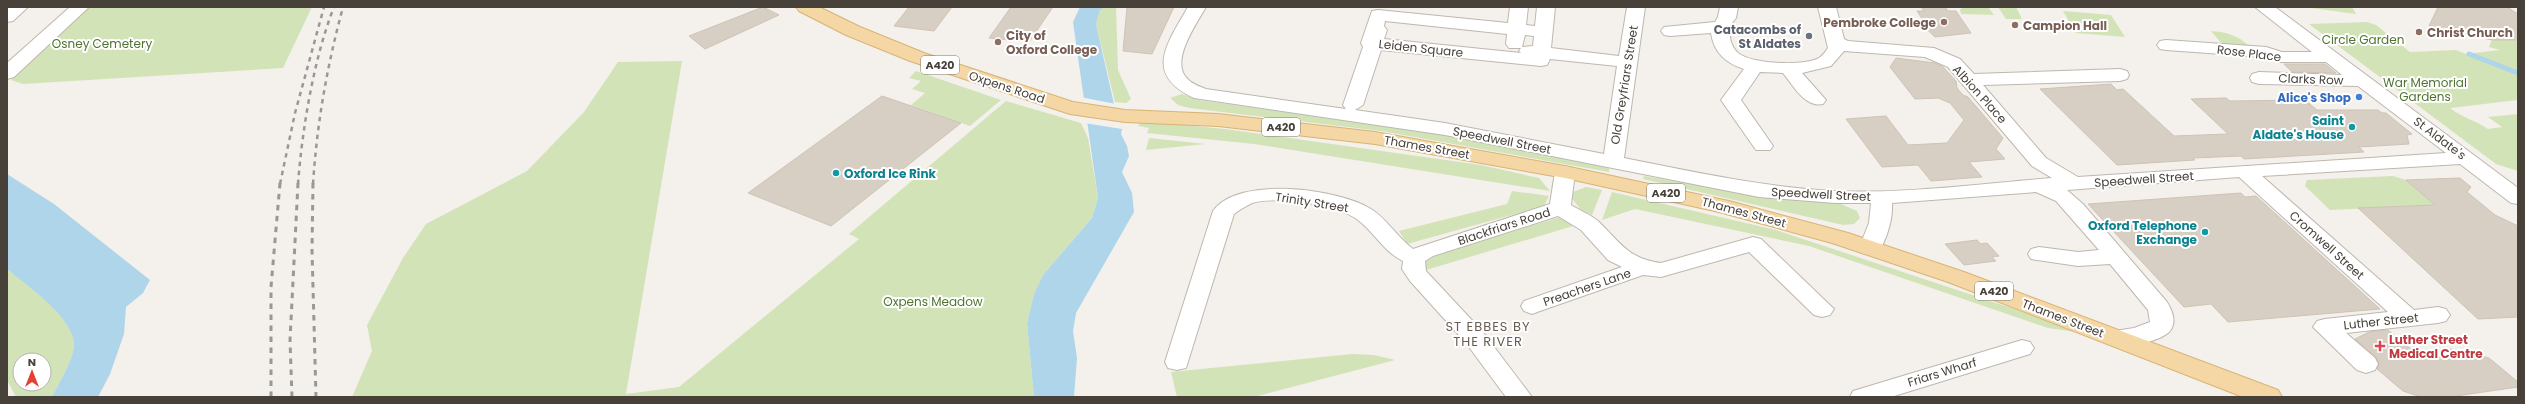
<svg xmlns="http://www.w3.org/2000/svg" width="2525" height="404" font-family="Poppins,sans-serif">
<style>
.green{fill:#d3e3b8;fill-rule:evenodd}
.water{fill:#aed5e9}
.pier{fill:#f4f0eb}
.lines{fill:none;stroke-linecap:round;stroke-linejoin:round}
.stream{stroke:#aed5e9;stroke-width:5}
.building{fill:#d7cec4;stroke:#cec3b5}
.minor-casing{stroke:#beb7ae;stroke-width:2}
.major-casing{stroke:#d8b375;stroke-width:2}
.minor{fill:#fff;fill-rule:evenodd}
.major{fill:#f4d7a4;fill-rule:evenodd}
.rail-far1{stroke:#989898;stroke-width:2.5;stroke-dasharray:4.5 4.5;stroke-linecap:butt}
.rail{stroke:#989898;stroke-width:3;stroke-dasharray:5.5 5.5;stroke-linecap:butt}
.education-dot{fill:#8d6e63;stroke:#fff;stroke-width:1.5}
.worship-dot{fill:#6b7280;stroke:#fff;stroke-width:1.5}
.shop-dot{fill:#3f7fe0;stroke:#fff;stroke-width:1.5}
.culture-dot{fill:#0f9aa8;stroke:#fff;stroke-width:1.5}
.health-dot{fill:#e0444e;stroke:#fff;stroke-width:1.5}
.labels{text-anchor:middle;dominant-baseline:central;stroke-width:4;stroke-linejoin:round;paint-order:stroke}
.shield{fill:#fff;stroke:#7e7a75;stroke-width:1}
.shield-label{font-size:11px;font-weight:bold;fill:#47413a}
.education-label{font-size:12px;font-weight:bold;fill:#785e54;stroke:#fff;text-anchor:start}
.worship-label{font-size:12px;font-weight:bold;fill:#5b616d;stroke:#fff;text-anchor:end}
.park-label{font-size:12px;fill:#507332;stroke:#fff}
.street-label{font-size:12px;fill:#47413a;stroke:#fff}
.shop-label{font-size:12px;font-weight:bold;fill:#366cbe;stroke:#fff;text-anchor:end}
.culture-label{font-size:12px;font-weight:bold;fill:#0d838f;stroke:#fff;text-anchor:end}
.health-label{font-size:12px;font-weight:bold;fill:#be3a42;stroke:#fff;text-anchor:start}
.neighbourhood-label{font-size:13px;letter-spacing:1px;fill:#695e52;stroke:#fff}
</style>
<rect width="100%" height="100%" fill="#f4f0eb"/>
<!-- green -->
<path class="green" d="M88,7h224l-29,61 -260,16 -12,-4z
M1105,7h11l2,63 13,29 -5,4 -11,-1 -19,-78 4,-14z
M1961,7h27l6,8 -33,-1 -1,-5h2z
M1998,7h18l6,12h-16z
M2304,7h48l4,7z
M2063,11l48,4 14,22 -49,-4z
M2367,22l9,3 34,27 46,-2 10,4 34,-4 -11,-3 3,-7h26v60l-68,8c13,10 25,12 38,21l14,-2 -14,-10 30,-3v57l-22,-7 -187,-140z
M2211,31c15,1 27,4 39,16l-27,-2z
M682,61l-56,333 53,-7 180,-148 -10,-5 157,-133 75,22 7,15 10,60 -6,20 -49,57 -9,19 -7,29 7,74h-682l20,-46 -5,-26 36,-67 23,-34 101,-53 57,-59 34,-50z
M916,71l85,29 -31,26 -59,-21 14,-12 -13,-4 9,-8 -12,-3z
M1182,94l17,6 244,34 166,34v4l-228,-41 -192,-23 -11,-3 -8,-7z
M1142,121l83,8 256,36 58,13 11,13 -296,-47 -107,-11 2,-5 -11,-2z
M1149,138l57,6 -60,6z
M1644,176l92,16 105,12 16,7 3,7 -6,6 -11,1 -200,-46z
M2393,176l13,4 35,25 -111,5 -25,-24 2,-6z
M1586,187l16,3 -10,25 -12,-6 -9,-12 2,-5z
M1512,191l37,5 -5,10 -137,38 -8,-13 108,-27z
M1612,192l164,38 314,104 -42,-6 -239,-82 -174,-37 -33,11z
M1561,217l22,6 -157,47v-10l8,-6z
M7,269c21,17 64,45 67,74 1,14 -15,40 -22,54h-36l-9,-17zM20,360h24v24h-24z
M1352,354l22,1 21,5 -141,37h-77l-6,-25z"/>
<!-- water -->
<path class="water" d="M1080,7h25l-5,3 -4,14 18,80 8,25 -1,5 6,12 2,10 -7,16 10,21 2,19 -58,101 -3,18 4,27 -3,39h-40l-7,-74 7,-29 9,-19 49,-57 6,-20 -25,-176z
M7,174l47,30 96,76 -7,13 -17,14 -2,27 -14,40 -12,23h-46c7,-14 23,-40 22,-54 -3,-28 -47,-57 -67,-74z"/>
<!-- pier -->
<path class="pier" d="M1080,97l36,7 6,25 -38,-6z"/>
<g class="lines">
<!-- stream -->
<path class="stream" d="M2469,54l49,19"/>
</g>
<!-- building -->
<path class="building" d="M763,7l16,8 -74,34 -16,-13z
M909,7h43l-18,24 -40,-5z
M1011,7h42l-24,35 -40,-4z
M1127,7h47l-22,47 -29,-3z
M1921,7h24l3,4h8l15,22 -36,4 -18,-17h6l-6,-9h7z
M2438,7h69l11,7v26h-26l-63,-14z
M1896,58l39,5 8,4 13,14 1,7 6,7 5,2 35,41 -7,11 9,10 -36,3 13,15 -51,4 -13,-16 -36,2 -36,-48 40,-3 22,29 39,-2 17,-23 -14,-17 -12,-5 -23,1 -25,-32z
M2284,64h41l11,9 -44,-1z
M2111,84l6,6 6,-1 51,47 54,-2 -37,-35 35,-1 4,3 75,-1 12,10h61l4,3h4l26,21 -5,1 2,9 -50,3 5,5 -120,7 -3,-3 -48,2 2,2 -78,5 -77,-76z
M882,96l79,27 -130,103 -83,-33z
M2460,178l11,9 -4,5 28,23 23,11v91l-40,2 -120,-111 77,-3 -29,-25z
M2241,193l4,4 11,-1 124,113 -152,13 -17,-18 -27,3 -96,-103z
M1977,240l4,4 6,-1 12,13 -7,1 4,4 -32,4 -19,-21z
M2388,330l29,24 34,-5 38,9 29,24v5l-69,10h-28l-18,-6 -26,-22 2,-6 -3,-6 -21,-18 14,-7z"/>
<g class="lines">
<!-- minor casing -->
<g class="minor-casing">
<path id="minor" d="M8,7h20l-15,14 -6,1z
M70,7h19l-75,70 -7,2v-16z
M1188,7h18c-9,16 -34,51 -21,69 5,7 13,10 21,13l140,20 -3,-4 20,-58 -2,-4 11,-32 6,-1 130,13 2,-16h18l-2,18 9,1 2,-19h18l-4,41 68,8 8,-49h18l-21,151c70,14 139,29 210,33 72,3 146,-7 218,-13l-20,-12 -84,-99 -23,-10 -81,-6 -13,15 -29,7 24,27 -3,4c-18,4 -30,-19 -40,-31l-23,-1 -19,28 32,46 -3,4h-14l-35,-50 23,-31c-18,-6 -30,-16 -33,-36l-41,3 -6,-1 -3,-4 3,-4 51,-5 3,-5 2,-10h18l-2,11 -7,9c0,9 2,20 9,26 14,11 62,13 79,6 5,-2 8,-7 11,-11l-10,-41h18l8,32 4,2 86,7 26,11 14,15 146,-5 7,2 2,4 -2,4 -7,2 -137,4 63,73 32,19 368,-24 -88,-67 -99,-2 -7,-2 -2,-4 2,-4 7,-2 83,3 -16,-13h-46l-16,-5 -98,-7 -6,-1 -3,-4 3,-4 6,-1 100,7 16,5h30l-57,-45h20l243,181v16l-7,-1 -51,-39 -198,12 152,134 24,-3 8,2 4,6 -4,6 -8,2 -92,10 29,25 3,6 -3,6 -9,3 -9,-3 -44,-43 4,-6 8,-2 63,-7 -149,-135 -172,13 16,14 84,98c5,8 10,20 3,29 -11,12 -47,17 -62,13l-4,-6 4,-6 26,-4 16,-6 -2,-12 -38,-46 -32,2 -47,-7 -3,-5 3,-5 8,-2 39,5 21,-2 -43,-49 -20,-9 -144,11c1,16 -5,36 -14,50l-8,2 -8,-2 -3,-5 10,-25 2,-20h-36l-76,-6 -314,-62 -251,-37c-51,-24 -27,-54 -6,-91zM1385,21l122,13 -1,10 3,4h12l-2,3 2,2 -137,-14 3,-9 -3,-4zM1525,35l9,1 -1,10 -11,1zM1381,50l160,16 6,-1 3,-6 67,7 -13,88 -159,-31 -90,-13 8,-5z
M1565,166l7,2 3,4 -4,33c8,5 20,10 27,16 22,21 30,38 63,42l92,-26 8,2 73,70 -4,6 -8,2 -8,-2 -65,-63 -88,25 -18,-2 -103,36 -8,3 -8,-3 -3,-5 3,-5 98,-34 -14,-7 -27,-30 -23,-14 -125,40 -8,5 1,10 56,60 50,66h-26l-40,-54 -56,-62 -8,-12 1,-8c-19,-9 -29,-29 -45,-41 -21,-16 -81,-24 -106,-17 -6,3 -13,7 -18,11l-48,154 -9,2 -9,-2 -3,-6 48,-151c25,-36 126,-22 158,-2 16,10 26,28 42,40l137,-45 5,-32 3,-4z
M2022,340l8,2 4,6 -4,6 -139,43h-41l3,-6z"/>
</g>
<!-- major casing -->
<g class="major-casing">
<path id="major" d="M796,7h23l41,20 64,26 149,49 52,8 93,4 157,18 190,34 164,35 119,32 116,39 314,118 4,7h-39l-295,-115 -116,-39 -113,-31 -154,-34 -190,-34 -157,-18 -93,-4 -55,-8 -160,-53 -64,-26 -47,-24z"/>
</g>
<!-- minor -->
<use href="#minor" class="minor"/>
<!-- major -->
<use href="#major" class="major"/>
<!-- rail-far1 -->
<path class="rail-far1" d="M280,184l15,-71 29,-106
M298,184c4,-54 16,-127 36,-177
M313,184c4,-61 14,-118 30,-177"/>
<!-- rail -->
<path class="rail" d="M313,183l-1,67 4,147
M271,397v-110l9,-104
M292,397l-2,-57 8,-157"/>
</g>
<!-- markers -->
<g class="education-dot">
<circle cx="1944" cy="22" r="4"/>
<circle cx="2015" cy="25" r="4"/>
<circle cx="2419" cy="32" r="4"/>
<circle cx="998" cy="42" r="4"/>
</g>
<circle class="worship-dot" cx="1809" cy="36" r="4"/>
<circle class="shop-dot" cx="2359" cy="97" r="4"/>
<g class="culture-dot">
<circle cx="2352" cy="127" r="4"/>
<circle cx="836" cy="173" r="4"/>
<circle cx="2205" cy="232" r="4"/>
</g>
<path class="health-dot" d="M2378 340h4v4h4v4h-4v4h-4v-4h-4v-4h4z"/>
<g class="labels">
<!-- shield labels -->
<g class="shield">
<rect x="921" y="56" width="38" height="18" rx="3"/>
<rect x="1262" y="118" width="38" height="18" rx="3"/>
<rect x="1647" y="184" width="38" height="18" rx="3"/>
<rect x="1975" y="282" width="38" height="18" rx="3"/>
</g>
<g class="shield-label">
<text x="940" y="65">A420</text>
<text x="1281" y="127">A420</text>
<text x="1666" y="193">A420</text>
<text x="1994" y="291">A420</text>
</g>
<!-- education labels -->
<g class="education-label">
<text x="1936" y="22" text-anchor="end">Pembroke College</text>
<text x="2023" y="25">Campion Hall</text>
<text x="2427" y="32">Christ Church</text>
<text x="1006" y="35">City of<tspan x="1006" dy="14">Oxford College</tspan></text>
</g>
<!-- worship labels -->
<g class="worship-label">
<text x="1801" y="29">Catacombs of<tspan x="1801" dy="14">St Aldates</tspan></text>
</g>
<!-- park labels -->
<g class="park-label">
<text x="2363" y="39">Circle Garden</text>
<text x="102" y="43">Osney Cemetery</text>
<text x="2425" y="82">War Memorial<tspan x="2425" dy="14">Gardens</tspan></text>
<text x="933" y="301">Oxpens Meadow</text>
</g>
<!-- street labels -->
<g class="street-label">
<text transform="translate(1421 48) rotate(6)">Leiden Square</text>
<text transform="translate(2249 53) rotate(7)">Rose Place</text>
<text transform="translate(2311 79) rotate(2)">Clarks Row</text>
<text transform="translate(1624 85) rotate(-81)">Old Greyfriars Street</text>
<text transform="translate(1007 87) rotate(18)">Oxpens Road</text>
<text transform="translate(1980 94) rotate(48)">Albion Place</text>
<text transform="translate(2440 138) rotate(37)">St Aldate's</text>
<text transform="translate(1502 140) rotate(11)">Speedwell Street</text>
<text transform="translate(1427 147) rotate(10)">Thames Street</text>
<text transform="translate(2144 179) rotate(-4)">Speedwell Street</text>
<text transform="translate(1821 194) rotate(3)">Speedwell Street</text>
<text transform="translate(1312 202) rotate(9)">Trinity Street</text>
<text transform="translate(1744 212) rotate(15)">Thames Street</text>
<text transform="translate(1504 226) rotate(-18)">Blackfriars Road</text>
<text transform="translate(2327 245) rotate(42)">Cromwell Street</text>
<text transform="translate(1587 287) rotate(-19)">Preachers Lane</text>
<text transform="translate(2063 318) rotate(21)">Thames Street</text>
<text transform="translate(2381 321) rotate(-6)">Luther Street</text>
<text transform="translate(1942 372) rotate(-17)">Friars Wharf</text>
</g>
<!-- shop labels -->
<g class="shop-label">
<text x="2351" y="97">Alice's Shop</text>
</g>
<!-- culture labels -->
<g class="culture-label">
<text x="2344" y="120">Saint<tspan x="2344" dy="14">Aldate's House</tspan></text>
<text x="844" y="173" text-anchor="start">Oxford Ice Rink</text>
<text x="2197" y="225">Oxford Telephone<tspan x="2197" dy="14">Exchange</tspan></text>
</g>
<!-- health labels -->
<g class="health-label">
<text x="2389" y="339">Luther Street<tspan x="2389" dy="14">Medical Centre</tspan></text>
</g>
<!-- neighbourhood labels -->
<g class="neighbourhood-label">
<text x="1488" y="326">ST EBBES BY<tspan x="1488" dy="15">THE RIVER</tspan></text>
</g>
</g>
<!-- border -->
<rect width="2525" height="404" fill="none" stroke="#47413a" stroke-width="16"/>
<!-- north arrow -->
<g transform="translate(32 372)"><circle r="19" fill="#ffffff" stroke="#b5b3b0"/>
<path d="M0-3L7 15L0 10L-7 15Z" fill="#e34133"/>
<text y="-6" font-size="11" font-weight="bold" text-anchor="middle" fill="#47413a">N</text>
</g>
</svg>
